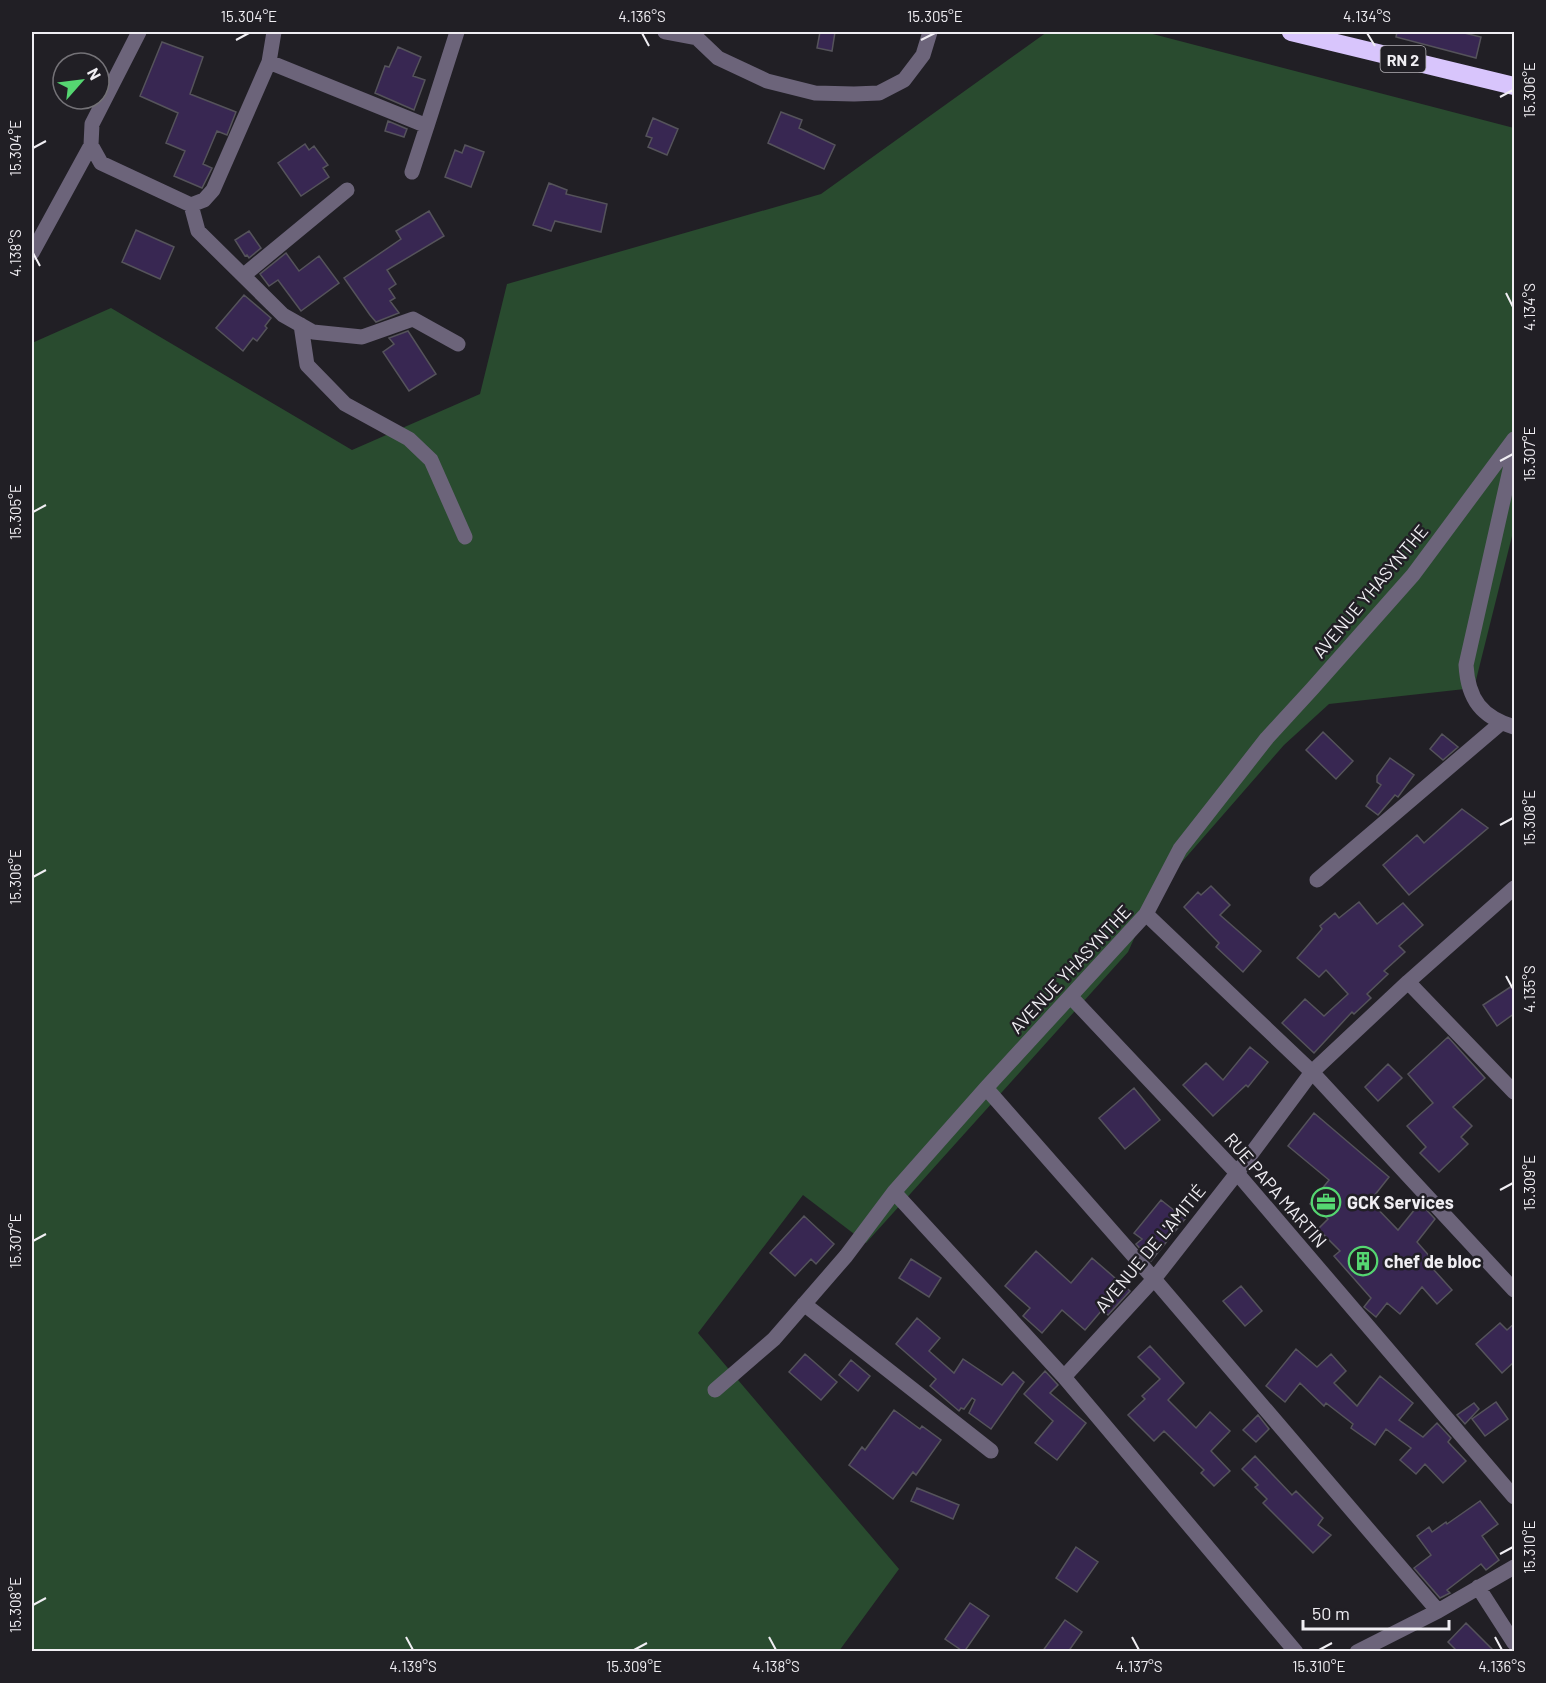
<svg xmlns="http://www.w3.org/2000/svg" width="1546" height="1683" font-family="Barlow,sans-serif">
<style>
.green{fill:#294b2f}
.building{fill:#382752;stroke:#55535b;stroke-width:1.5}
.lines{fill:none;stroke-linecap:round;stroke-linejoin:round}
.minor{stroke:#6c647a;stroke-width:15}
.highway{stroke:#d8c5fc;stroke-width:18}
.ticks{fill:none;stroke:#f0eef3;stroke-width:2}
.labels{text-anchor:middle;dominant-baseline:central;stroke-width:5;stroke-linejoin:round;paint-order:stroke}
.shield{fill:#211f25;stroke:#b2b0b5;stroke-width:1.5}
.shield-label{font-size:16px;font-weight:bold;fill:#f0eef3}
.street-label{font-size:18px;fill:#f0eef3;stroke:#211f25}
.poi-label{font-size:18px;font-weight:bold;fill:#f0eef3;stroke:#211f25;text-anchor:start}
.neatline{fill:none;stroke:#f0eef3;stroke-width:2}
.ticks-label{font-size:15px;text-anchor:middle;fill:#f0eef3}
</style>
<rect width="100%" height="100%" fill="#211f25"/>
<!-- green -->
<path class="green" d="M1047,32h98l369,96v400l-40,160 -145,16 -45,41 -130,149 -26,58 -262,291 -63,-48 -105,138 201,236 -60,82h-807v-1308l79,-35 241,142 128,-56 27,-110 314,-90z"/>
<!-- building -->
<path class="building" d="M820,32h15l-3,19 -15,-3z
M1397,32h63l21,5 -5,21 -80,-21z
M162,42l41,15 -13,37 46,18 -9,23 -10,-4 -14,33 9,4 -10,20 -28,-12 11,-25 -19,-8 12,-30 -38,-17z
M398,47l23,10 -8,19 12,4 -11,30 -39,-17 10,-27 4,1z
M781,112l21,8 -3,8 36,17 -11,24 -56,-26z
M653,118l25,11 -11,26 -19,-8 4,-9 -6,-2z
M388,121l19,8 -3,8 -19,-6z
M305,144l4,6 5,-4 14,19 -5,3 6,9 -28,19 -23,-33z
M465,145l19,7 -13,35 -26,-10 10,-27 7,3z
M549,183l18,7 -1,4 41,10 -6,28 -46,-11 -4,10 -18,-6z
M429,211l15,25 -57,34 9,14 -7,5 6,9 -5,3 9,12 -23,9 -6,-7 -26,-37 57,-39 -5,-8z
M136,230l38,17 -14,32 -38,-17z
M249,231l12,17 -12,10 -2,-3 -2,1 -10,-16z
M286,253l13,18 20,-15 20,27 -38,28 -23,-31 -9,6 -9,-12z
M244,295l27,23 -6,8 2,2 -10,13 -4,-3 -10,13 -27,-23z
M408,331l28,43 -27,17 -26,-39 11,-8 -5,-6z
M1323,732l30,29 -17,18 -30,-29z
M1442,734l16,13 -15,13 -13,-11z
M1390,758l24,17 -16,22 -3,-2 -17,20 -12,-9 15,-21 -4,-3v-6z
M1462,809l26,19 -79,67 -26,-30 34,-30 7,8z
M1211,886l19,19 -10,10 41,36 -18,21 -27,-25 3,-4 -35,-36 14,-15 3,3z
M1359,902l18,22 26,-21 20,22 -24,21 6,6 -21,19 4,3 -21,20 4,4 -17,16 -2,-2 -38,41 -32,-30 23,-24 19,17 24,-22 -22,-24 -7,7 -22,-19 25,-29 -2,-3 15,-13 4,5z
M1515,984v29l-18,13 -14,-21z
M1448,1037l37,41 -32,29 19,19 -11,11 7,7 -29,28 -19,-19 6,-6 -19,-21 26,-23 -25,-29z
M1250,1047l18,15 -20,25 -2,-2 -33,31 -30,-31 23,-22 17,17z
M1388,1064l14,14 -24,23 -13,-14z
M1134,1088l26,32 -35,29 -26,-31z
M1314,1113l75,64 -19,24 28,29 22,-27 15,16 -18,23 21,24 -4,4 18,20 -15,14 -15,-17 -22,27 -13,-11 -11,14 -12,-10 7,-9 -37,-42 6,-5 -22,-22 10,-10 -18,-15 19,-24 -41,-34z
M1161,1200l24,19 -34,42 -15,-17 6,-5 -8,-6z
M804,1216l30,28 -18,20 -5,-5 -16,17 -25,-23z
M1036,1251l35,32 21,-25 38,33 -22,24 -6,-5 -17,20 -23,-20 -20,23 -19,-17 7,-8 -25,-22z
M911,1259l30,19 -12,19 -30,-19z
M1241,1286l21,25 -17,15 -22,-25z
M917,1318l23,20 -11,13 25,22 9,-14 39,26 11,-13 11,10 -33,47 -22,-16 6,-13 -3,-2 -8,11 -3,-1 -2,3 -29,-25 6,-7 -40,-35z
M1500,1323l7,7 8,-7v38l-13,12 -26,-29z
M1150,1346l34,37 -16,17 28,28 14,-16 20,19 -19,20 19,20 -16,15 -13,-13 3,-3 -40,-39 -10,10 -26,-26 17,-16 -3,-3 18,-17 -22,-22z
M1296,1349l21,18 14,-13 15,17 -12,12 23,23 23,-30 33,27 -14,17 24,17 14,-14 14,15 -3,4 18,19 -23,22 -18,-19 -9,10 -16,-14 11,-12 -25,-19 -11,16 -24,-17 2,-4 -27,-21 -2,3 -24,-23 -15,19 -19,-16z
M805,1354l32,28 -16,18 -32,-28z
M851,1360l19,16 -12,15 -19,-16z
M1045,1371l13,14 -8,8 36,30 -29,37 -22,-17 18,-22 -29,-27z
M1496,1402l12,17 -23,17 -13,-17z
M1474,1403l5,6 -14,15 -8,-9z
M894,1410l26,19 2,-3 19,14 -25,35 -3,-3 -20,27 -44,-34 13,-18 3,3z
M1258,1415l11,14 -13,13 -13,-12z
M1255,1456l37,39 4,-4 27,27 -5,7 13,10 -18,18 -50,-50 4,-4 -12,-12 3,-2 -16,-16z
M917,1488l42,17 -6,14 -42,-18z
M1480,1501l18,23 -16,12 17,24 -13,10 -5,-6 -34,26 3,3 -10,5 -26,-30 17,-13 -14,-19 12,-9 3,5 14,-10 1,2z
M1076,1547l22,15 -21,30 -21,-14z
M970,1603l19,13 -25,36 -19,-13z
M1065,1620l17,12 -14,20h-26z
M1466,1623l29,29h-37l-10,-10z"/>
<g class="lines">
<!-- minor -->
<path class="minor" d="M139,32l-47,92 -1,21 10,18 90,42 13,-5 9,-10 56,-128
M274,32l-5,30 158,64 -15,46
M665,32l32,6 21,20 49,23 48,12 39,1 25,-1 25,-13 19,-25 7,-23
M427,126l30,-94
M191,205l7,26 85,84 30,17 49,5 51,-18 45,25
M32,253l59,-108
M244,275l103,-85
M301,325l6,40 38,39 64,35 22,21 34,77
M1514,452l-48,213c2,35 16,52 48,62
M1317,880l184,-157
M1146,914l166,158 202,218
M1408,982l106,110
M1071,997l166,176 277,324
M986,1088l168,191 284,332
M894,1192l170,185
M804,1304l187,147
M715,1390l59,-51 72,-83 48,-64 92,-104 160,-174 34,-65 87,-111 45,-49 101,-114 101,-136
M1478,1587l36,56
M1296,1652l-232,-275 90,-98 83,-106 75,-101 96,-90 106,-94
M1357,1652l81,-41 76,-44"/>
<!-- highway -->
<path class="highway" d="M1291,32l223,54"/>
</g>
<!-- ticks -->
<path class="ticks" d="M642,33l7,13M1367,33l8,13M236,40l13,-7M921,40l14,-7M1500,97l13,-7M33,148l13,-7M33,253l7,13M1506,293l7,14M1500,461l13,-7M33,512l13,-7M1500,825l13,-7M33,877l13,-7M1506,976l7,13M1500,1190l13,-7M33,1241l13,-7M1500,1554l13,-7M33,1605l13,-7M406,1637l7,13M769,1637l7,13M1132,1637l7,13M1495,1637l7,13M634,1650l13,-7M1319,1650l13,-7"/>
<!-- icons -->
<defs>
<g id="office-ring" transform="scale(1.5)"><circle r="9.5" fill="#211f25" stroke="#55d671" stroke-width="1.5"/><path d="M-6-3h4V-5.5h4V-3h4V5H-6ZM-1-4.5V-3h2v-1.5ZM-6 0V1H6V0Z" fill="#55d671"/></g>
<g id="building-ring" transform="scale(1.5)"><circle r="9.5" fill="#211f25" stroke="#55d671" stroke-width="1.5"/><path d="M-4-6H4V6H1V3H-1V6H-4ZM-2.5-4.3h1.7v1.8h-1.7ZM.8-4.3h1.7v1.8H.8ZM-2.5-1h1.7V.8h-1.7ZM.8-1h1.7V.8H.8Z" fill="#55d671"/></g>
</defs>
<g fill-rule="evenodd">
<use href="#office-ring" x="1326" y="1202"/>
<use href="#building-ring" x="1363" y="1261"/>
</g>
<g class="labels">
<!-- shield labels -->
<rect class="shield" x="1380.5" y="46" width="45" height="26" rx="4.5"/>
<g class="shield-label">
<text x="1403" y="59">RN 2</text>
</g>
<!-- street labels -->
<g class="street-label">
<text transform="translate(1370 591) rotate(-50)">AVENUE YHASYNTHE</text>
<text transform="translate(1070 969) rotate(-47)">AVENUE YHASYNTHE</text>
<text transform="translate(1276 1190) rotate(49)">RUE PAPA MARTIN</text>
<text transform="translate(1150 1248) rotate(-50)">AVENUE DE L'AMITIÉ</text>
</g>
<!-- poi labels -->
<g class="poi-label">
<text x="1347" y="1202">GCK Services</text>
<text x="1384" y="1261">chef de bloc</text>
</g>
</g>
<!-- border -->
<rect width="1546" height="1683" fill="none" stroke="#211f25" stroke-width="66"/>
<!-- north arrow -->
<g transform="translate(81 81) rotate(62)"><circle r="28" fill="#211f25" stroke="#747277" stroke-width="1.5"/>
<path d="M0-4.5L10 22L0 15L-10 22Z" fill="#55d671"/>
<text y="-9" font-size="16" font-weight="bold" text-anchor="middle" fill="#f0eef3">N</text>
</g>
<!-- scale -->
<path d="M1303 1620v9h146v-9" fill="none" stroke="#f0eef3" stroke-width="3"/>
<text x="1312" y="1620" font-size="18" fill="#f0eef3" stroke="#211f25" stroke-width="4.5" paint-order="stroke">50 m</text>
<rect x="33" y="33" width="1480" height="1617" class="neatline"/>
<g class="ticks-label">
<text x="249" y="22">15.304°E</text>
<text x="642" y="22">4.136°S</text>
<text x="935" y="22">15.305°E</text>
<text x="1367" y="22">4.134°S</text>
<text transform="translate(1530 90) rotate(-90)" y="5">15.306°E</text>
<text transform="translate(16 148) rotate(-90)" y="5">15.304°E</text>
<text transform="translate(16 253) rotate(-90)" y="5">4.138°S</text>
<text transform="translate(1530 307) rotate(-90)" y="5">4.134°S</text>
<text transform="translate(1530 454) rotate(-90)" y="5">15.307°E</text>
<text transform="translate(16 512) rotate(-90)" y="5">15.305°E</text>
<text transform="translate(1530 818) rotate(-90)" y="5">15.308°E</text>
<text transform="translate(16 877) rotate(-90)" y="5">15.306°E</text>
<text transform="translate(1530 989) rotate(-90)" y="5">4.135°S</text>
<text transform="translate(1530 1183) rotate(-90)" y="5">15.309°E</text>
<text transform="translate(16 1241) rotate(-90)" y="5">15.307°E</text>
<text transform="translate(1530 1547) rotate(-90)" y="5">15.310°E</text>
<text transform="translate(16 1605) rotate(-90)" y="5">15.308°E</text>
<text x="413" y="1672">4.139°S</text>
<text x="634" y="1672">15.309°E</text>
<text x="776" y="1672">4.138°S</text>
<text x="1139" y="1672">4.137°S</text>
<text x="1319" y="1672">15.310°E</text>
<text x="1502" y="1672">4.136°S</text>
</g>
</svg>
